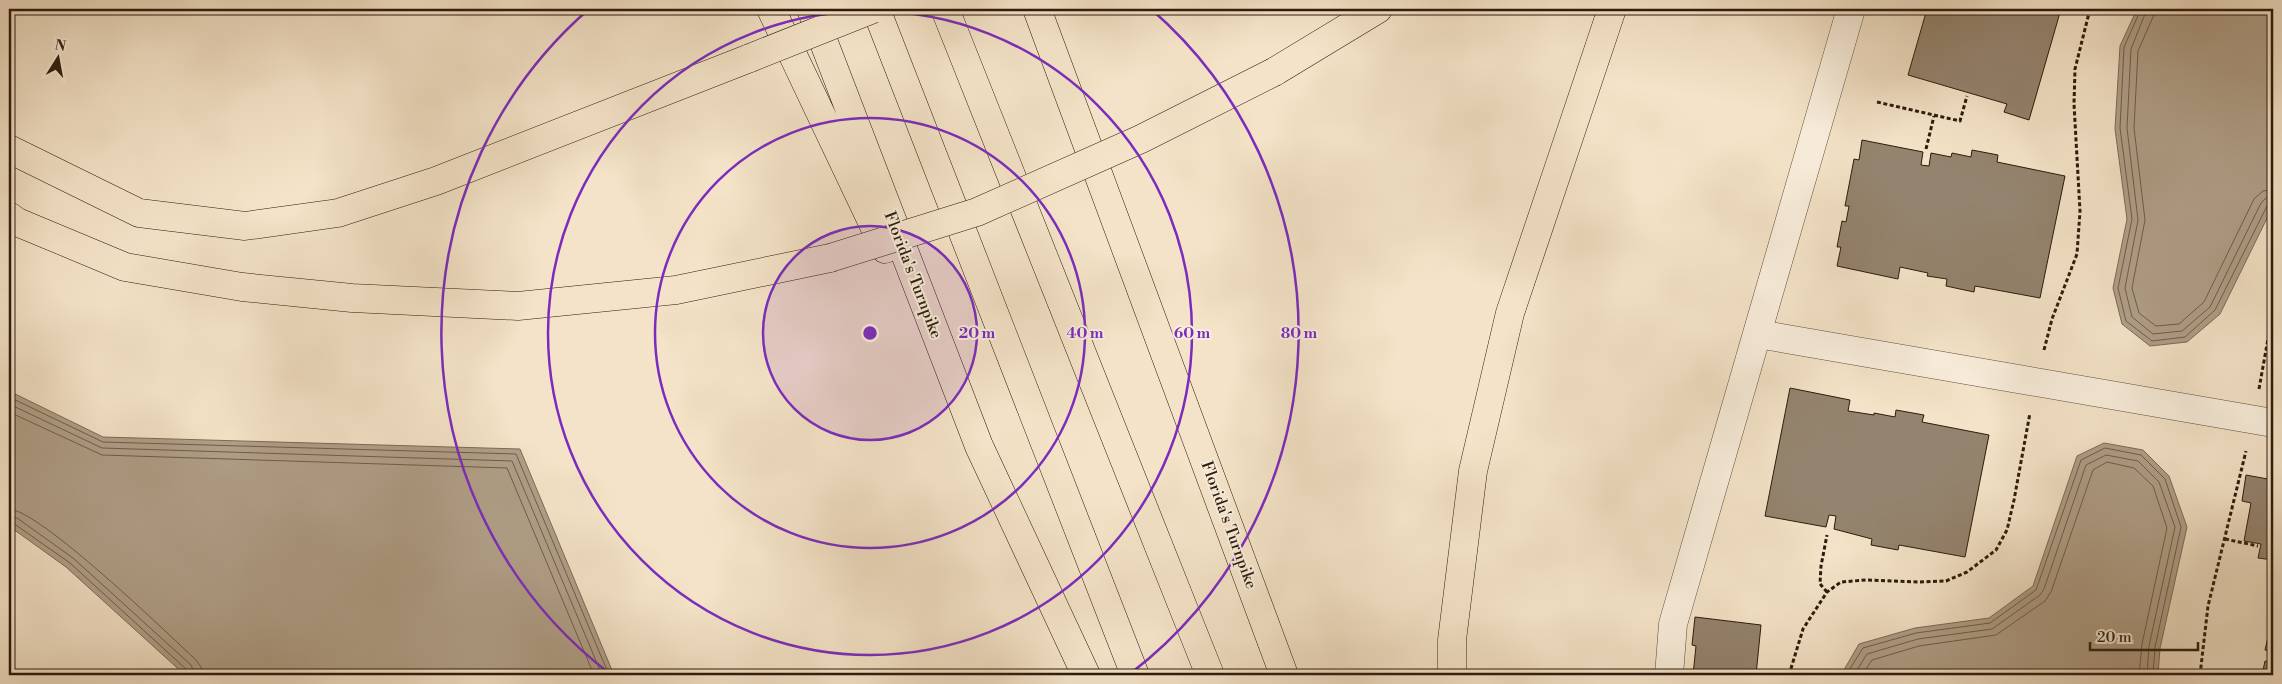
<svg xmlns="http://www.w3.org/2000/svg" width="2282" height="684" font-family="'Libre Bodoni',serif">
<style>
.water{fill:#b09f88;stroke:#7b6a56}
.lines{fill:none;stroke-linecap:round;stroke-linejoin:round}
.shore{stroke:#6e5d4a;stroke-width:1}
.building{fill:#94836e;stroke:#2c1b0c}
.minor-casing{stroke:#5e4d3b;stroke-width:29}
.motorway-casing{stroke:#2c1b0c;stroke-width:29}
.path{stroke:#2c1b0c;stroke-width:3;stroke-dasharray:4 2.5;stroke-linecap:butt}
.minor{stroke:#f8eddb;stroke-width:28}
.motorway{stroke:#f4e3c8;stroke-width:28}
.motorway-bridge-casing{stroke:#2c1b0c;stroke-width:29;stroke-linecap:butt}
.motorway-bridge{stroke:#f4e3c8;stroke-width:28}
.ring{fill:none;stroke:#7b2cbf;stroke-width:2.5}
.labels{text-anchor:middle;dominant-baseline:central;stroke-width:4;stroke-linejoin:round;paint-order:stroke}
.street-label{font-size:16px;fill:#2c1b0c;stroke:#f8eddb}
.centre{fill:#7b2cbf;stroke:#f8eddb;stroke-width:2.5}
.ring-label{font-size:15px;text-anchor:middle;font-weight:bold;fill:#7b2cbf;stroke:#f8eddb;stroke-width:4;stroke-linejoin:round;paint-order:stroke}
</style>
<rect width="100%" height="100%" fill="#f4e3c8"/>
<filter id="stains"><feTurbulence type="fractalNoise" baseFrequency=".004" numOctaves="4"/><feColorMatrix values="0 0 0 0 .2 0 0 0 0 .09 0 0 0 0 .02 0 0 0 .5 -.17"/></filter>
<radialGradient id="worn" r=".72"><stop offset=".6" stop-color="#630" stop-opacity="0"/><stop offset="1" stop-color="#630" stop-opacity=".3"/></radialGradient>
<!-- water -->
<path class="water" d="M2137,9h136v197l-53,108 -33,28 -37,4 -28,-22 -9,-36 14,-69 -12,-90 5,-83z
M9,391l94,46 417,12 94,226h-429l-119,-108 -57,-41z
M2104,443l39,7 26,26 18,51 -27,121 -2,27h-317l18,-31 56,-16 74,-10 44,-32 44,-130z"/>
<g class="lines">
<!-- shore -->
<path class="shore" d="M2141,9l-17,38 -4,81 12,91 -14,69 8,33 26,20 33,-4 30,-27 52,-104 6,-3
M2147,9l-16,40 -4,79 11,92 -13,68 7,29 21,17 29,-3 28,-24 51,-104 5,-5 7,-1
M2155,9l-2,8 -15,34 -4,77 11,92 -13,68 7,25 17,13 23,-2 25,-22 50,-103 9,-8 10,-2
M9,397l94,45 413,12 93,221
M9,404l93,44 410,13 90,214
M9,412l93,43 405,13 87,207
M9,509c31,1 158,124 187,151l5,7 1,8
M9,516l8,2 56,40 118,107 4,10
M9,523h4l57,40 116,106 2,6
M1846,675l17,-27 53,-15 74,-10 46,-33 45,-130 24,-12 36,7 24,24 16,48 -26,120 -2,28
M1854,675l13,-21 51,-15 74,-10 48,-34 4,-6 42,-124 20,-10 32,6 21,21 16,45 -26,119 -2,29
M1862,675l10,-15 47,-14 77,-11 49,-34 6,-9 42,-122 14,-8 27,6 19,18 14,42 -25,116 -3,31"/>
</g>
<!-- building -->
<path class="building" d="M1927,9h134l-32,111 -25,-8 3,-8 -99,-29z
M1862,140l61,12 -2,13 8,1 2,-13 20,4 1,-4 19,4 1,-7 26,5 -1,7 68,14 -25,122 -65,-12 -1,6 -28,-6 1,-7 -20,-3 1,-3 -28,-6 -2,12 -61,-13 4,-19h-4l5,-26 4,1 3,-16h-4l9,-47 5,1z
M1790,388l60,12 -2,11 26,4v-2l21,4 1,-7 28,5 -2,7 67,13 -24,122 -66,-12 -1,5 -27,-5 1,-6 -38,-10 2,-13 -7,-1 -3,12 -61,-11z
M2246,475l27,5v80l-15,-2 3,-14 -17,-3 7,-38 -9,-2z
M1695,617l66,8 -5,50h-63l3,-29 -4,-1z
M2271,624l2,1v27l-8,-2z
M2265,661l8,1v13h-11z"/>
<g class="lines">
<!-- minor casing -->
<g class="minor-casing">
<path id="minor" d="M1758,334l515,89
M1669,675l4,-51 178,-615"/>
</g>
<!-- motorway casing -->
<g class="motorway-casing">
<path id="motorway" d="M771,9l114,240
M811,9l168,437 107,229
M876,9l259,666
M945,9l265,666
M1037,9l247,666
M1274,72l104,-63
M9,149l130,64 106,13 93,-13 98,-32 314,-123
M9,216l8,6 108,45 117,20 110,11 166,8 158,-16 154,-32
M1452,675v-35l21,-169 37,-158 102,-304"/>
</g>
<!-- path -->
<path class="path" d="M1877,102l83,19 7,-25
M1926,149l8,-33
M2044,350l8,-31 25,-65 3,-43 -6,-107 1,-35 15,-60
M2259,389l14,-78
M2225,539l33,7
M1827,592l-7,-8 1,-18 6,-31
M1789,675l14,-46 24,-37 14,-10 25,-2 53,2 27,-1 21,-9 29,-22 11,-20 7,-30 16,-87
M2200,675l8,-69 38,-155"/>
<!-- minor -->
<use href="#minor" class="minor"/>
<!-- motorway -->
<use href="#motorway" class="motorway"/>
<!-- motorway-bridge casing -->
<g class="motorway-bridge-casing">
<path id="motorway-bridge" d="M750,58l123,-49
M830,258l147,-46 164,-73 133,-67"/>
</g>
<!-- motorway-bridge -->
<use href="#motorway-bridge" class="motorway-bridge"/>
</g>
<!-- distance rings -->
<circle cx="870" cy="333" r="107" fill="#7b2cbf" fill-opacity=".12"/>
<g class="ring">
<circle cx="870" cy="333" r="107"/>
<circle cx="870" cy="333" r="215"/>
<circle cx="870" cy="333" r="322"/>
<path d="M609 673A429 429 0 0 1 589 9M1151 9A429 429 0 0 1 1131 673"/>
</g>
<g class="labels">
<!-- street labels -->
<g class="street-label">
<text transform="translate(913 275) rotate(69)">Florida's Turnpike</text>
<text transform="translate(1229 525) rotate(70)">Florida's Turnpike</text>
</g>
</g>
<circle cx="870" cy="333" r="8" class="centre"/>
<g class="ring-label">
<text x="977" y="338">20 m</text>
<text x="1085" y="338">40 m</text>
<text x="1192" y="338">60 m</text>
<text x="1299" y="338">80 m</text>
</g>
<!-- margin -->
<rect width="2282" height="684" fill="none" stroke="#f4e3c8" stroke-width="30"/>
<rect x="10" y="10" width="2262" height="664" fill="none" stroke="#2c1b0c" stroke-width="2.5"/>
<rect x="15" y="15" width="2252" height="654" fill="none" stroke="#2c1b0c"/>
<!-- north arrow -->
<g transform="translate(58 58) rotate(11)" stroke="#f8eddb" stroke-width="4" paint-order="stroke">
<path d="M0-4L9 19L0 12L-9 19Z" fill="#2c1b0c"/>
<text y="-8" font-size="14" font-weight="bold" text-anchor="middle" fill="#2c1b0c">N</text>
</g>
<!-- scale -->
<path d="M2090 642v8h108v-8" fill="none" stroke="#2c1b0c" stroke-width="2.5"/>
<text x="2097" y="642" font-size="15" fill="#2c1b0c" stroke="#f8eddb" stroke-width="4" paint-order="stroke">20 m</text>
<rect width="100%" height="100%" filter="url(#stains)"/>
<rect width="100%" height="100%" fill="url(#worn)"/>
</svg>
